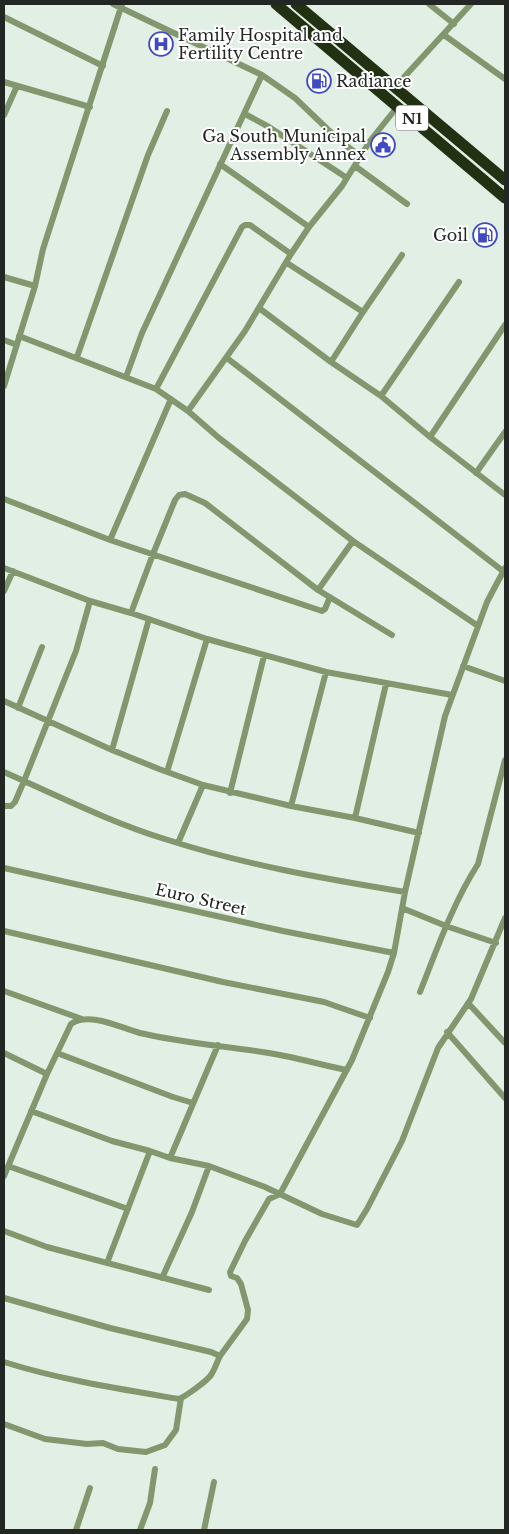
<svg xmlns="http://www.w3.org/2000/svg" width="509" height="1534" font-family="'Libre Baskerville',serif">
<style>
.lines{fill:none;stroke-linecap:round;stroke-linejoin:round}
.street{stroke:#82976d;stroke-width:6}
.highway{stroke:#223111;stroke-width:11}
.labels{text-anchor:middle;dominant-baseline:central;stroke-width:4;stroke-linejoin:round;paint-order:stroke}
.shield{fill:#fff;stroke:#646865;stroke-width:1}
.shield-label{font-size:15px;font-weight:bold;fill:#222723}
.poi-label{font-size:16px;fill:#222723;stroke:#fff;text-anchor:start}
.street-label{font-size:16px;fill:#222723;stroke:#fff}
</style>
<rect width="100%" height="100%" fill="#e1efe4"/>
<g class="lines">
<!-- street -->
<path class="street" d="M113,4l149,71 33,23 45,43 20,15
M429,4l25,20
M4,17l99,49
M444,35l61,44
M4,82l86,25
M395,87l76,-83
M245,114l24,13 78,51
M4,115l13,-29
M220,164l89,63
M355,166l52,38
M287,263l76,49
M4,277l31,9
M259,308l72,54 50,34 49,41 75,58
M19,336l137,53 32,22 31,27 134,103 125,85
M4,340l13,5
M77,357l71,-202 19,-44
M227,358l276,213
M331,362l32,-50 39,-57
M126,377l16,-44 120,-258
M4,386l31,-100 8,-37 79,-245
M156,389l86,-162 3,-2h5l41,29
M381,396l78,-114
M188,411l57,-80 46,-77 18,-27 33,-41 28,-45 28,-35
M430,437l75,-112
M476,473l29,-41
M4,499l106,41 212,71 3,-2 5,-12
M110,540l61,-141
M4,568l86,33 41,12 76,26 119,33 126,23
M318,590l35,-49
M4,591l9,-20
M131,613l22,-59 22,-54 4,-5 6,-1 20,9 113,87 74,45
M463,666l42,15
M4,701l108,49 47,19 44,16 88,21 64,12 64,15
M18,708l24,-61
M112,750l37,-131
M4,772c54,24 108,51 164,68 77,25 158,39 237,52
M167,772l40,-133
M230,793l34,-137
M4,806h7l4,-4 9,-21 52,-130 14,-50
M291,806l35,-134
M355,818l31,-134
M178,843l25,-58
M4,868l279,63 111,22
M402,908l44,18 50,17
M4,931l219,51 101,20 46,16
M4,991l78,28
M420,992c17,-43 33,-89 58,-128l27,-104
M468,1003l37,40
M447,1032l58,66
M4,1053l43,21
M57,1053l116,44 20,6
M31,1111l81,30 38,10 20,7 39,8 56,21 57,27 35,11 10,-16 35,-68 36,-93 33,-49 34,-81
M170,1158l48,-113
M8,1166l120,43
M4,1176l43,-102 24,-50c18,-13 50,4 69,9 42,10 86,13 129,20 26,4 52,12 78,17
M4,1231l43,16 162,43
M107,1263l43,-112
M162,1278l30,-66 17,-46
M4,1298l106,30 101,24 9,4c-3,6 -5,13 -9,19 -4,6 -25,21 -32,24 -59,-10 -118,-19 -175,-37
M220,1356l27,-37 1,-9 -7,-26 -4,-6 -6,-2 -1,-4 15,-31 24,-42 11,-5 72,-134 36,-88 6,-19 11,-61 40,-176 42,-114 18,-34
M4,1424l41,15 42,5 16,-1 15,6 28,3 19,-7 11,-15 5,-32
M76,1530l14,-42
M140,1530l10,-27 5,-34
M204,1530l10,-48"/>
<!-- highway -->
<path class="highway" d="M276,4l229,194
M296,4l209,176"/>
</g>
<!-- icons -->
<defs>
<g id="hospital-ring" transform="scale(1.25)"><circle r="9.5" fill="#fff" stroke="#404bbf" stroke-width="1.5"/><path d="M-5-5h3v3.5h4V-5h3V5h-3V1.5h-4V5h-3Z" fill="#404bbf"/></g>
<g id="fuel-ring" transform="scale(1.25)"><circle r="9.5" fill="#fff" stroke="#404bbf" stroke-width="1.5"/><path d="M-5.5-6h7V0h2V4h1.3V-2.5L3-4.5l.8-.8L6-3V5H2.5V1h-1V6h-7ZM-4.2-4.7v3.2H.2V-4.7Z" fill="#404bbf"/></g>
<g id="civic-ring" transform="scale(1.25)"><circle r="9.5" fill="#fff" stroke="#404bbf" stroke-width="1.5"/><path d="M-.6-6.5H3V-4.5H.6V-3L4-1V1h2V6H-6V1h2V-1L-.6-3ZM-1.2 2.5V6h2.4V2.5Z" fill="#404bbf"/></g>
</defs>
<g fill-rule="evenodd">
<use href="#hospital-ring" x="161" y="44"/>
<use href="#fuel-ring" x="319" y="81"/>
<use href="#civic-ring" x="383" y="145"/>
<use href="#fuel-ring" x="485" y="235"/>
</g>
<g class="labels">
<!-- shield labels -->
<rect class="shield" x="396" y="105.5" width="32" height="25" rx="4"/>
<g class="shield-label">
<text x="412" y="118">N1</text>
</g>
<!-- poi labels -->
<g class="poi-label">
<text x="178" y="35">Family Hospital and<tspan x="178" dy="18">Fertility Centre</tspan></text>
<text x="336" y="81">Radiance</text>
<text x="366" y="136" text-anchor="end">Ga South Municipal<tspan x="366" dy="18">Assembly Annex</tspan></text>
<text x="468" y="235" text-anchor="end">Goil</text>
</g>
<!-- street labels -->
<g class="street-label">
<text transform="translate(201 899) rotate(13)">Euro Street</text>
</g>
</g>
<!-- border -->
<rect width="509" height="1534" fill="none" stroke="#222723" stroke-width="10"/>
</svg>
